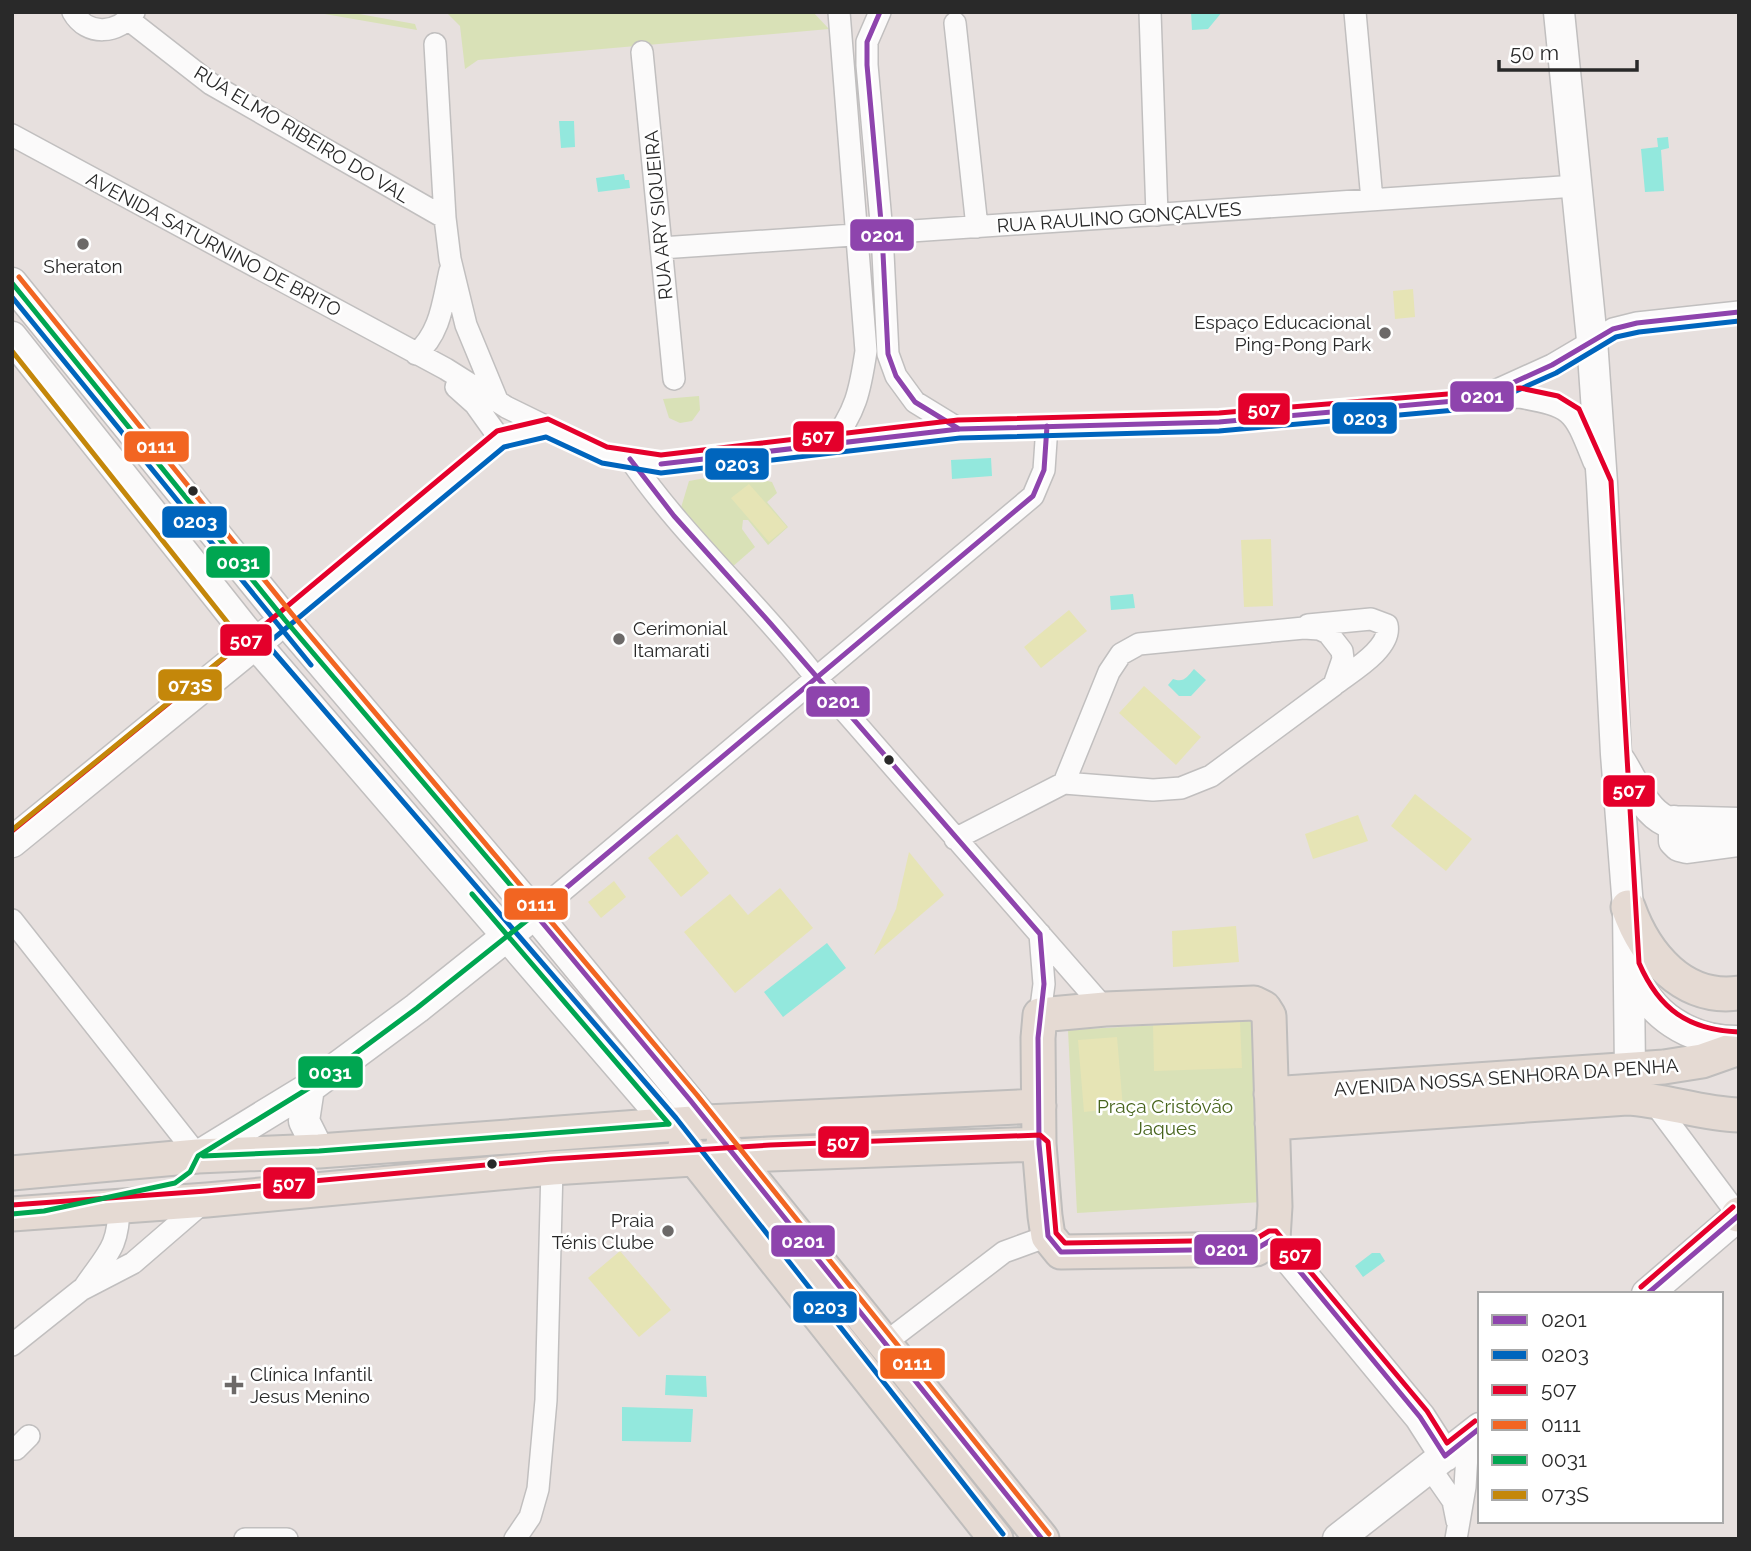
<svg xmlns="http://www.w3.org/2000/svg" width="1751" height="1551" font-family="Raleway,sans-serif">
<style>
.green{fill:#d9e1b7}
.pitch{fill:#e6e4b5}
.water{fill:#93e8dd}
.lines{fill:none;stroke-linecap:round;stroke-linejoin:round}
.street-casing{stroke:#c1bfbf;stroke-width:24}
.secondary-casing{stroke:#c1bfbf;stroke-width:33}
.primary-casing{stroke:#bfbdbc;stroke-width:37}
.street{stroke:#fbfafa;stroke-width:21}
.secondary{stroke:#fbfafa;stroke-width:30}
.primary{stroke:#e5dad3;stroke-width:33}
.bus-1-casing{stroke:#fff;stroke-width:10}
.bus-2-casing{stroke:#fff;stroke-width:10}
.bus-3-casing{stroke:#fff;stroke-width:10}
.bus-4-casing{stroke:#fff;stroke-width:10}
.bus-5-casing{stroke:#fff;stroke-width:10}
.bus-6-casing{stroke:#fff;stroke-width:10}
.bus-1{stroke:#8e44ad;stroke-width:5}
.bus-2{stroke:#0065bd;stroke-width:5}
.bus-3{stroke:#e4002b;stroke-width:5}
.bus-4{stroke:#f26522;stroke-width:5}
.bus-5{stroke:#00a651;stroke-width:5}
.bus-6{stroke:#c4870a;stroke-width:5}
.poi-dot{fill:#6c6968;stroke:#fff;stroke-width:2.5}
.bus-dot{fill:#292929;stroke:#fff;stroke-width:2.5}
.labels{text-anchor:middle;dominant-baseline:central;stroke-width:5;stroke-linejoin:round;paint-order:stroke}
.street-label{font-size:19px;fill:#292929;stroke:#fff}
.poi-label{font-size:19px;fill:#292929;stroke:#fff;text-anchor:end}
.park-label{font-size:19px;fill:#46631b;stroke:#fff}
.line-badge{stroke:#fff;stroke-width:2.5}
.badge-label{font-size:19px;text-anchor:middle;font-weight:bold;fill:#fff}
</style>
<rect width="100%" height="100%" fill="#e7e0de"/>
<!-- green -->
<path class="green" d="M313,12h35l67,12 2,6z
M446,12h367l16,17 -351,31 -13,9 -5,-43z
M699,396l1,14 -8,11 -12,2 -11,-5 -6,-19z
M756,469l2,10 14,3 5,11 -10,9 21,25 -20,18 -20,-25h-5l-1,9 13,18 -24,21 -51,-57 9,-30z
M1252,1020l10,182 -185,11 -9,-183z"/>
<!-- pitch -->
<path class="pitch" d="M1413,289l2,28 -20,2 -2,-28z
M749,484l38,43 -18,15 -38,-44z
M1271,539l2,67 -29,1 -3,-67z
M1069,610l18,21 -46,37 -17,-21z
M1144,686l57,51 -25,28 -57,-52z
M1415,794l57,45 -26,32 -55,-45z
M1358,815l10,26 -55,18 -8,-25z
M677,834l32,39 -28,24 -33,-39z
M909,852l35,43 -70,60 22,-46z
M614,881l12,16 -25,21 -13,-16z
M780,888l33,40 -78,65 -51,-61 46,-38 18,21z
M1236,926l3,36 -66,5 -1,-36z
M1240,1022l2,46 -88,3 -1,-46z
M1117,1037l6,71 -39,4 -6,-72z
M620,1251l51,59 -32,27 -51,-59z"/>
<!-- water -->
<path class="water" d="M1191,12h31l-14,17 -16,1z
M559,121h15l1,26 -14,1z
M1668,137l1,11 -8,2 3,41 -19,1 -4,-43 17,-2 -1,-9z
M624,174l1,6h4l1,8 -32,4 -2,-14z
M991,458l1,18 -40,3 -1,-19z
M1133,594l2,14 -24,2 -1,-14z
M1194,669l12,11 -15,16h-12l-11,-11 5,-6c11,4 14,-2 21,-10z
M827,943l19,25 -63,49 -19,-25z
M1372,1253h8l5,8 -22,16 -8,-11z
M666,1375l40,1 1,21 -42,-2z
M622,1407l71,2 -2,33 -69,-1z"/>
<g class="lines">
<!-- street casing -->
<g class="street-casing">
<path id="street" d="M73,12c14,25 46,22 61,0
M880,12l-13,30v23l15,168 6,121 8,22 19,26 44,27
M1150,12l7,203
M1355,12l17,188
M129,20l82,64 234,134
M955,23l22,204
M435,44l10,174 5,41 16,66 31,75
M642,52l32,327
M12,135l434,234 60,38 98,48 57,9 298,-35 260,-7 300,-25c55,10 54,13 75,65
M661,248l915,-62
M416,354c25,-21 27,-53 34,-83
M456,387l19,17 25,35
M1488,394l64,-29 61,-36 24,-6 102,-11
M830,445c26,-33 30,-54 36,-94l-27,-339
M630,459c54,79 128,143 186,219l289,331
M285,620l215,-181 47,-11
M1308,625l63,-6 16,6c5,23 -35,46 -52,59
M955,839l109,-56 89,7 28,-2 30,-12 123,-91 9,-26 -1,-8 -14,-18 -9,-4 -15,-1 -165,16 -18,10 -12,18 -45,111
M535,914l498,-418 11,-26 3,-44
M12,920l186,236
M1040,1015l4,-31 -4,-50
M1652,1100l86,115
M85,1286c23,-33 34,-39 34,-81
M885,1343l119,-91 44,-16
M12,1345l69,-55 52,-27 73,-63
M12,1449h4l13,-13
M1430,1468l23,33 4,20
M245,1539h42
M515,1539l15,-22 8,-28 8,-89 6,-232
M1456,1539l9,-52 3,-49"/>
</g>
<!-- secondary casing -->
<g class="secondary-casing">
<path id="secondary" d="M1559,12l33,328 10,143 14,271 12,153 2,163
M12,283l273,337 250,294 171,208
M12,337l243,306 414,481
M1620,761c13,20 24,50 46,60l73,2
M1674,821v20l5,5 8,2 52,-7
M12,842l259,-211
M1631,968c17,47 59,74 108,73
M309,1088l-5,33 15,30
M198,1156l111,-68 108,-80 105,-84
M1273,1239l147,178 25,39
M1647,1294l92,-79
M1338,1539l142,-111"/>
</g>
<!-- primary casing -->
<g class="primary-casing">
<path id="primary" d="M1628,907c17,48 55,94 111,86
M1254,1003l10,5 5,8 6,190 -2,33 -17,10 -195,3 -13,-16 -3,-20 -6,-72 -1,-106 2,-23 65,-6z
M1271,1094l393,-27 38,-6 37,-13
M1272,1123l355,-25c38,2 74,16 112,17
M723,1143l319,396
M685,1146l311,393
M12,1173l186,-17 121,-5 387,-29 333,-16
M12,1214l195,-14 345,-32 218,-14 269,-10
M1738,1215l1,-1"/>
</g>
<!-- street -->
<use href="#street" class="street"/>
<!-- secondary -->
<use href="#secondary" class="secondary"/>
<!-- primary -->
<use href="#primary" class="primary"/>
<!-- bus-1 casing -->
<g class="bus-1-casing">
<path id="bus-1" d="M880,12l-13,30v23l15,168 6,121 8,22 19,26 44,27
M630,459l44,57 96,107 270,311 4,50 -6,54 1,106 9,92 13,16 195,-3 17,-10 147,178 25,39 35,-28
M661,464l298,-35 260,-7 258,-23 75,-34 61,-36 24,-6 102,-11
M1647,1294l92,-79
M1042,1539l-352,-439 -155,-186 498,-418 11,-26 3,-44"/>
</g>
<!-- bus-2 casing -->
<g class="bus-2-casing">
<path id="bus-2" d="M12,297l299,368
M1003,1534l-327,-416 -409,-474 237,-197 42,-10 56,26 59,10 299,-35 259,-7 259,-23 78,-35 60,-36 23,-5 100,-11"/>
</g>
<!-- bus-3 casing -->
<g class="bus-3-casing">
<path id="bus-3" d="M12,831l267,-218 218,-182 51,-12 59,28 54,8 297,-35 261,-7 301,-25 38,8 21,13 32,72 28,482c20,46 49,67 100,69
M12,1205l194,-14 345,-32 219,-14 270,-10 8,7 8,91 9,10 189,-3 15,-9h7l151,180 20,32 28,-22
M1641,1287l92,-80"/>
</g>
<!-- bus-4 casing -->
<g class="bus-4-casing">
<path id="bus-4" d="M19,277l273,337 405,481 352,439"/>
</g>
<!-- bus-5 casing -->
<g class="bus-5-casing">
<path id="bus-5" d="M12,283l273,337 250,294 -118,94 -108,80 -111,68 -8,16 -15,11 -131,28 -32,3
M472,894l197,230
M203,1156l116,-5 350,-27"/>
</g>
<!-- bus-6 casing -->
<g class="bus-6-casing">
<path id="bus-6" d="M12,351l231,291 -231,188"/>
</g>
<!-- bus-1 -->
<use href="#bus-1" class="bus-1"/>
<!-- bus-2 -->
<use href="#bus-2" class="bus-2"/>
<!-- bus-3 -->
<use href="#bus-3" class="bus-3"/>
<!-- bus-4 -->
<use href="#bus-4" class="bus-4"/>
<!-- bus-5 -->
<use href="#bus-5" class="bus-5"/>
<!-- bus-6 -->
<use href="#bus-6" class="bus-6"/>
</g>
<!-- markers -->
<g class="poi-dot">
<circle cx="83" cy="244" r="7"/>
<circle cx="1385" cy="333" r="7"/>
<circle cx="619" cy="639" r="7"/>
<circle cx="668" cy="1231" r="7"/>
<path d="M230.5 1374.5h7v7h7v7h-7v7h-7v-7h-7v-7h7z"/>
</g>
<g class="bus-dot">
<circle cx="193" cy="491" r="6"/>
<circle cx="889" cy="760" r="6"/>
<circle cx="492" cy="1164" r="6"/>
</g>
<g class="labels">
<!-- street labels -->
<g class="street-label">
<text transform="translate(302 134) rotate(31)">RUA ELMO RIBEIRO DO VAL</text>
<text transform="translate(658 215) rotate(-95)">RUA ARY SIQUEIRA</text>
<text transform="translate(1119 217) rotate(-4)">RUA RAULINO GONÇALVES</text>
<text transform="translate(214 244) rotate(28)">AVENIDA SATURNINO DE BRITO</text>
<text transform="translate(1506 1077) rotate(-4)">AVENIDA NOSSA SENHORA DA PENHA</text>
</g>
<!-- poi labels -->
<g class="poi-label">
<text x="83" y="266" text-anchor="middle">Sheraton</text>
<text x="1371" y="322">Espaço Educacional<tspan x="1371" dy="22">Ping-Pong Park</tspan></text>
<text x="633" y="628" text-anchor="start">Cerimonial<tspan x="633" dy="22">Itamarati</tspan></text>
<text x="654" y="1220">Praia<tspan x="654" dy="22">Ténis Clube</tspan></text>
<text x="250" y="1374" text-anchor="start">Clínica Infantil<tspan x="250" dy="22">Jesus Menino</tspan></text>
</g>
<!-- park labels -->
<g class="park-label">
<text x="1165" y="1106">Praça Cristóvão<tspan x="1165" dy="22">Jaques</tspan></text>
</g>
</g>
<g class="line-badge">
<rect x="849" y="218" width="66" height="34" rx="7" fill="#8e44ad"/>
<rect x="1449" y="380" width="66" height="33" rx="7" fill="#8e44ad"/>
<rect x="1237" y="392" width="54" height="34" rx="7" fill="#e4002b"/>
<rect x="1331" y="401" width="67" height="34" rx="7" fill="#0065bd"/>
<rect x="792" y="420" width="53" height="33" rx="7" fill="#e4002b"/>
<rect x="123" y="430" width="67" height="33" rx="7" fill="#f26522"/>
<rect x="704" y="447" width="66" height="34" rx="7" fill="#0065bd"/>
<rect x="161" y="505" width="67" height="34" rx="7" fill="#0065bd"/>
<rect x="205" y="545" width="66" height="34" rx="7" fill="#00a651"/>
<rect x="219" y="623" width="54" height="34" rx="7" fill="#e4002b"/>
<rect x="157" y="668" width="66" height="34" rx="7" fill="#c4870a"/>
<rect x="805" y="685" width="66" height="33" rx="7" fill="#8e44ad"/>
<rect x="1602" y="774" width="54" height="34" rx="7" fill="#e4002b"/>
<rect x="503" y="887" width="66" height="34" rx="7" fill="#f26522"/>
<rect x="297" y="1055" width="67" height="34" rx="7" fill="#00a651"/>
<rect x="817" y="1125" width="53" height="34" rx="7" fill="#e4002b"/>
<rect x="262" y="1166" width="54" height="34" rx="7" fill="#e4002b"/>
<rect x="770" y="1224" width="66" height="34" rx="7" fill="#8e44ad"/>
<rect x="1193" y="1233" width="66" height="33" rx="7" fill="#8e44ad"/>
<rect x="1269" y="1237" width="53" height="34" rx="7" fill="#e4002b"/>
<rect x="792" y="1290" width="66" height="34" rx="7" fill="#0065bd"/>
<rect x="879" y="1347" width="67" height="33" rx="7" fill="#f26522"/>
</g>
<g class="badge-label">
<text x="882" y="242">0201</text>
<text x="1482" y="403">0201</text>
<text x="1264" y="416">507</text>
<text x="1365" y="425">0203</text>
<text x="818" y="443">507</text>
<text x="156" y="453">0111</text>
<text x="737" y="471">0203</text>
<text x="195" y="528">0203</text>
<text x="238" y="569">0031</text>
<text x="246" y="647">507</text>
<text x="190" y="692">073S</text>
<text x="838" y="708">0201</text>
<text x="1629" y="797">507</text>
<text x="536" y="911">0111</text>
<text x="330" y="1079">0031</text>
<text x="843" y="1149">507</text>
<text x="289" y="1190">507</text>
<text x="803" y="1248">0201</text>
<text x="1226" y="1256">0201</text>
<text x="1295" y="1261">507</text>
<text x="825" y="1314">0203</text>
<text x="912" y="1370">0111</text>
</g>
<!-- border -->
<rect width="1751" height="1551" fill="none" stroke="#292929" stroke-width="28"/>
<!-- legend -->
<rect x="1478" y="1292" width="245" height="231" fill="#ffffff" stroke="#a9a9a9" stroke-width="2"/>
<rect x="1492" y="1315" width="35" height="10" fill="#8e44ad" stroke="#a9a9a9" stroke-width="2"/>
<text x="1541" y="1327" font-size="21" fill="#292929">0201</text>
<rect x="1492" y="1350" width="35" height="10" fill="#0065bd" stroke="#a9a9a9" stroke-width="2"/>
<text x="1541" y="1362" font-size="21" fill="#292929">0203</text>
<rect x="1492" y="1385" width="35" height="10" fill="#e4002b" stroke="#a9a9a9" stroke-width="2"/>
<text x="1541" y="1397" font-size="21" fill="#292929">507</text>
<rect x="1492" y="1420" width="35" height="10" fill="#f26522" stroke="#a9a9a9" stroke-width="2"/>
<text x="1541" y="1432" font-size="21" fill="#292929">0111</text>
<rect x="1492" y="1455" width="35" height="10" fill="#00a651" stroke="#a9a9a9" stroke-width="2"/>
<text x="1541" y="1467" font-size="21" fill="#292929">0031</text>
<rect x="1492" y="1490" width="35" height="10" fill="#c4870a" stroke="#a9a9a9" stroke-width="2"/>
<text x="1541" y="1502" font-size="21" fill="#292929">073S</text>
<!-- scale -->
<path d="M1499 60v10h138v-10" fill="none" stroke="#292929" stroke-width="3.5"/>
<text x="1510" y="60" font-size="21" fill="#292929" stroke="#ffffff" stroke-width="5" paint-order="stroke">50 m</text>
</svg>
